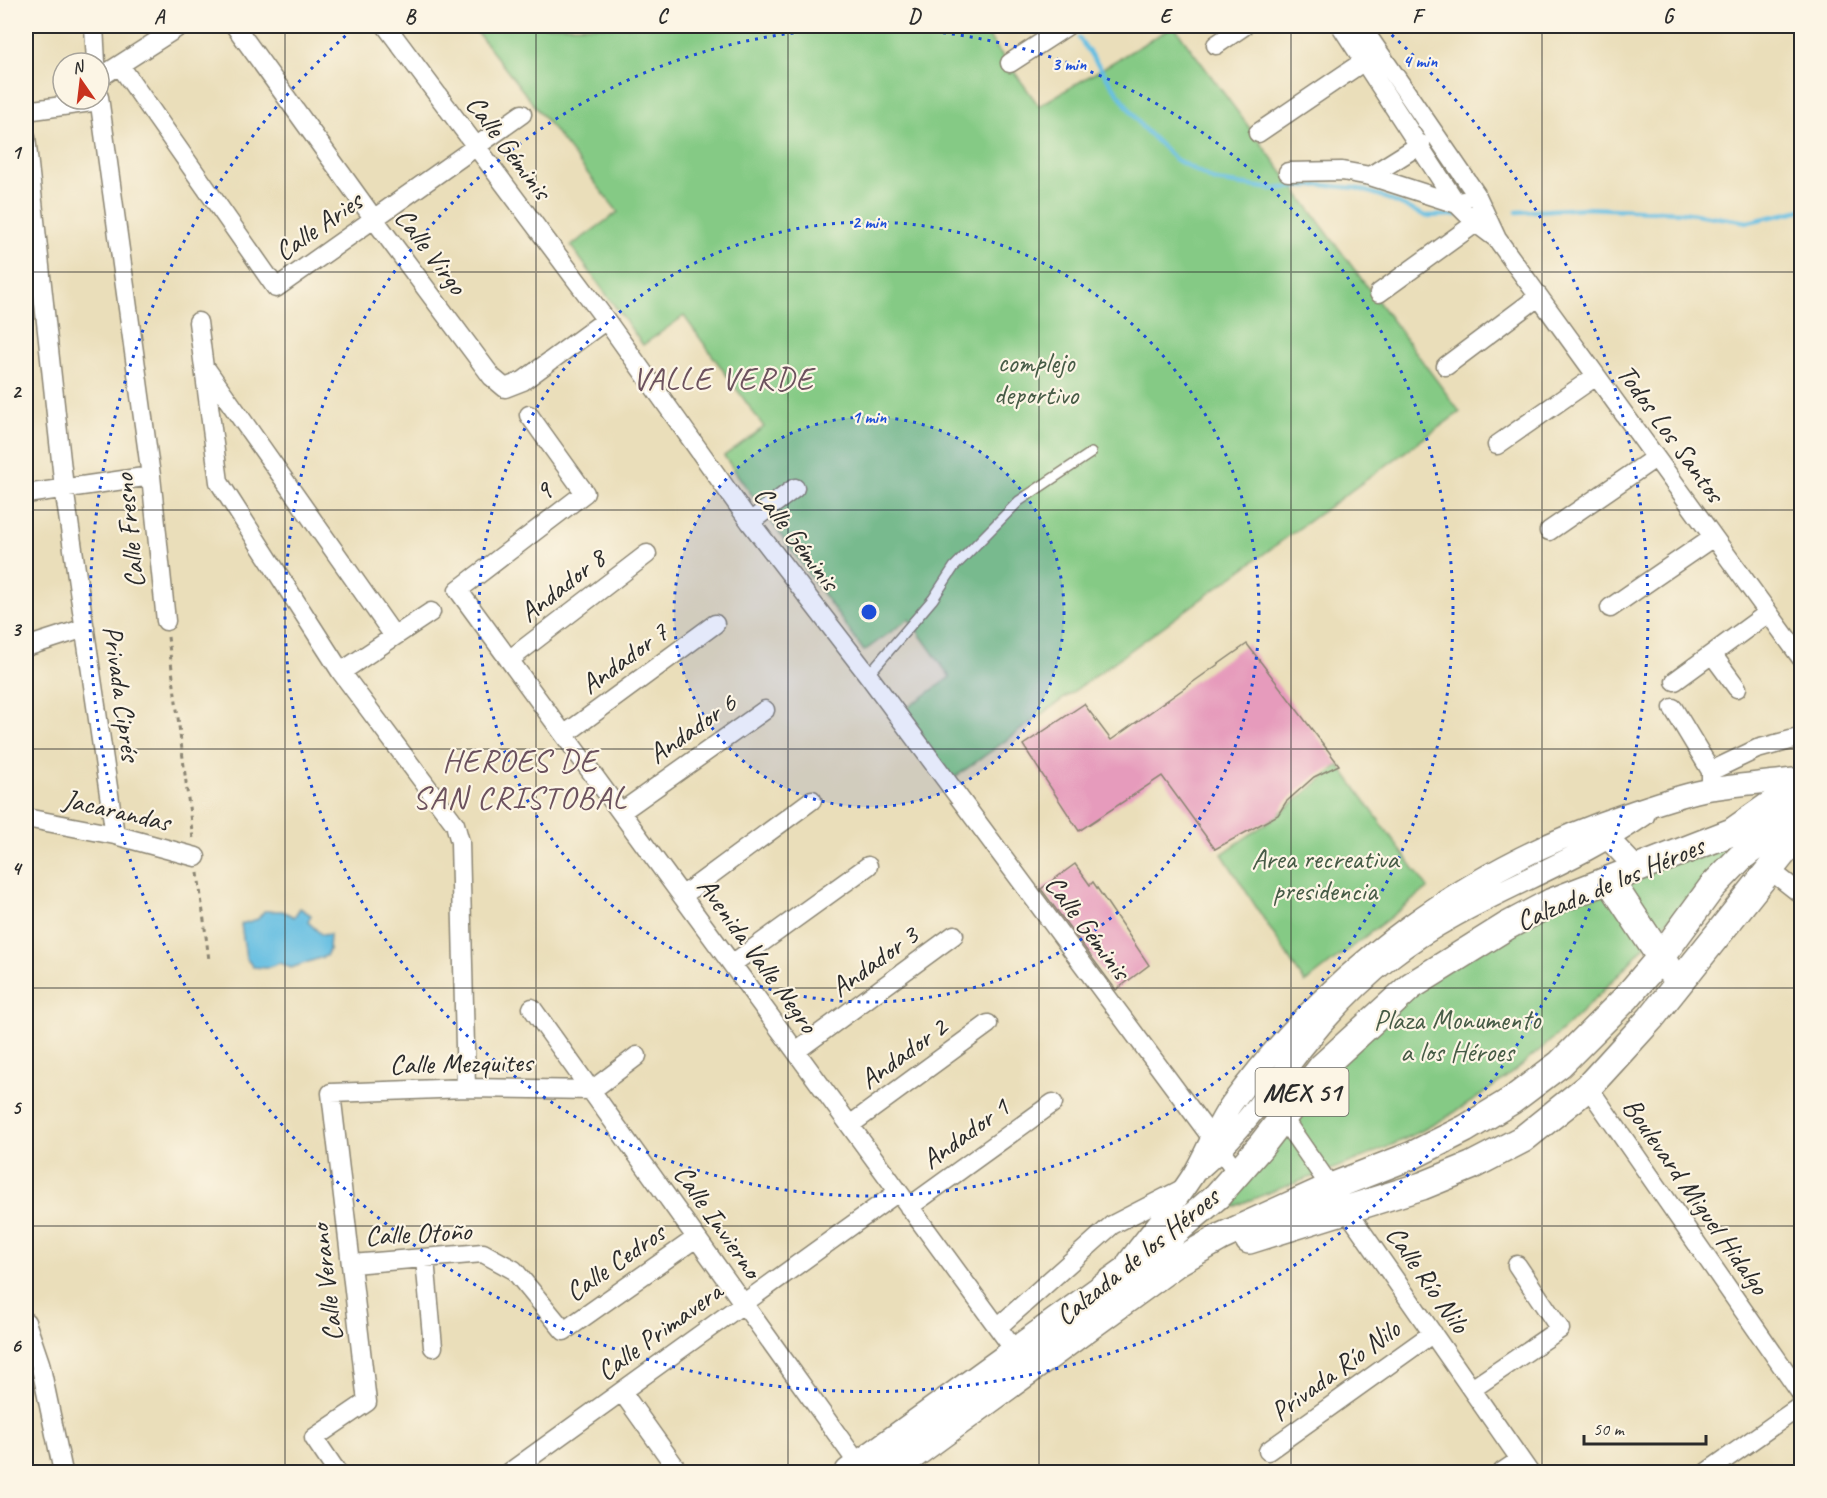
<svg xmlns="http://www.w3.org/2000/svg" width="1827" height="1498" font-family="Caveat,sans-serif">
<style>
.green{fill:#85ca85;stroke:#587a58;stroke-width:1.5}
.water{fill:#64bee2;stroke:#487486;stroke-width:1.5}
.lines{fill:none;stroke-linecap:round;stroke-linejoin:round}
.stream{stroke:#64bee2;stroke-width:4.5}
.building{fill:#e69bbc}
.service-casing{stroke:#8a8472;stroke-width:12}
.minor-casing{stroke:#8a8472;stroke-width:21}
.tertiary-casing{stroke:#8a8472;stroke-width:24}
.primary-casing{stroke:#8a8472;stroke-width:30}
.path{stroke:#8a8472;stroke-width:3;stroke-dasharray:4.5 4.5;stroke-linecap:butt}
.service{stroke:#fff;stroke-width:9}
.minor{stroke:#fff;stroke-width:18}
.tertiary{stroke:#fff;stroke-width:21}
.primary{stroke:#fff;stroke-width:27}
.grid{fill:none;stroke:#2b2b2b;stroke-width:1.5;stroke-opacity:0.55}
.ring{fill:none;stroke:#1d4ed8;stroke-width:3;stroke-dasharray:3 6}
.labels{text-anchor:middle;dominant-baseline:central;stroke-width:4.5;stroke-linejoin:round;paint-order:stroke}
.shield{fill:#fcf5e5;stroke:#6a6863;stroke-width:1.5}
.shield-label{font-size:27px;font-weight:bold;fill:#2b2b2b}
.street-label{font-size:28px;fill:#2b2b2b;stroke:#fcf5e5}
.park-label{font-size:28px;fill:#465b46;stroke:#fcf5e5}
.quarter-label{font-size:32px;letter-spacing:1.5px;fill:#6c525e;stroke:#fcf5e5}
.centre{fill:#1d4ed8;stroke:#fcf5e5;stroke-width:3}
.ring-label{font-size:18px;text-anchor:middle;font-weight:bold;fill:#1d4ed8;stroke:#fcf5e5;stroke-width:4.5;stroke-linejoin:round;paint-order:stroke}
.neatline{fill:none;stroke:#2b2b2b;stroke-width:2}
.grid-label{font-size:20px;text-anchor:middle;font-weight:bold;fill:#2b2b2b}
</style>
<rect width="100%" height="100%" fill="#fcf5e5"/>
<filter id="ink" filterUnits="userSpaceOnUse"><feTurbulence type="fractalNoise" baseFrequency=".0167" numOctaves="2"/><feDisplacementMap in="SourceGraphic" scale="12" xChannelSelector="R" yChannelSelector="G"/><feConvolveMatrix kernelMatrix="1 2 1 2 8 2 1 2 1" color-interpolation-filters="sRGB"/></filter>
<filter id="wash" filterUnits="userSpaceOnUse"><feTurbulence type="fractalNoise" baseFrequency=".008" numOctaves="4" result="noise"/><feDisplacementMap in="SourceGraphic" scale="24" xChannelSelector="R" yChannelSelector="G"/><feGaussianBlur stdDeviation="1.35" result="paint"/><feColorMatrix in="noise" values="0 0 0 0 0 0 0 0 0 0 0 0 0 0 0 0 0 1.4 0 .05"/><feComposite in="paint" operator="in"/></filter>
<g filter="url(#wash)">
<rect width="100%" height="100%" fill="#eadeba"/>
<!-- green -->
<path class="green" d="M472,26h509l58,80 135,-80 286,386 -509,368 -49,-68 48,-35 -41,-58 -45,32 -140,-195 40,-29 -80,-111 -41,29 -72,-99 47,-34z
M1339,765l89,123 -123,95 -83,-129 56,-39z
M1744,834c-89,99 -173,208 -289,278 -68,42 -144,63 -217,93 -27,11 -53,31 -78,46l122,-129 134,-133 137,-84z"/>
<!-- water -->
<path class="water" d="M300,908l11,7 -3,7 14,13 8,-1 -1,16 -3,6 -35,12 -11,-5 -14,5 -13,-1 -7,-9 -5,-34 17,-5 6,-8h19l11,6z"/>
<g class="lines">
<!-- stream -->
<path class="stream" d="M1079,38l63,89 33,32 40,22 58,8 50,-4 33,3 23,7 47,21 30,-1
M1517,212l69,-4 96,4 66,10 54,-12"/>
</g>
<g id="blocks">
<!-- building -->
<path class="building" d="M1247,644l92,121 -25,12 -28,25 -8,13 -63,34 -53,-73 -83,55 -56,-86 61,-41 27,36z
M1075,864l15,21 3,-3 56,83 -33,25 -75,-101z"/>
</g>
</g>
<g filter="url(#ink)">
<use href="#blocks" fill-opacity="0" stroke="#8a8472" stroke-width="1.5"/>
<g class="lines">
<!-- service casing -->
<g class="service-casing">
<path id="service" d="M868,675l65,-76 21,-32 65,-66 72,-48"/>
</g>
<!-- minor casing -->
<g class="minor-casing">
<path id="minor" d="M94,26l2,37
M235,26l139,193 118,158 13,11 18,-7 83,-61
M386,26l220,294 144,202 118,153 369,497
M1341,26l116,178 19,19 20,15
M1361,26l115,168 21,45 305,420
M1216,45l28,-19
M1010,63l57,-37
M121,67l155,221 246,-174
M99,78l81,-52
M99,97l52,379 15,145
M26,111l73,-10
M1258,133l115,-78
M26,137l38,351 51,347
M1288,172l54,-1 28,5 87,28 6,-3
M1370,176l51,-32
M1379,293l105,-76
M198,322l21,160 122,190 114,152 5,18 6,246
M1446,366l92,-69
M207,370l187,266
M529,415l56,78 -127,97 557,761
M1497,445l99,-69
M26,494l125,-18
M750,522l45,-34
M1549,531l106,-73
M1610,608l103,-71
M26,647l59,-19
M1712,654l25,34
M509,660l138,-106
M341,672l90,-60
M1675,681l93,-68
M1673,708l38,63v10
M564,735l151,-111
M1711,771l46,-22 45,-12
M621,812l144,-102
M26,818l89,17 81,22
M1770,870l32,25
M682,896l130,-96
M732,964l136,-98
M532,1008l327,457
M796,1051l158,-116
M1588,1087l214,308
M1282,1117l247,355
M850,1125l138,-101
M909,1207l144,-104
M425,1259l8,88
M352,1264l131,-11 31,17 50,61 132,-93
M26,1322l14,41 23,109
M998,1327l114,-102 70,-36
M1472,1389l88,-60 -43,-64
M622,1392l57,80
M1268,1451l165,-118
M337,1472l-23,-34 53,-36 -36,-309 135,-5 126,2 45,-34
M510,1472l388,-280
M1502,1472l18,-12
M1707,1472l95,-67"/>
</g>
<!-- tertiary casing -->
<g class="tertiary-casing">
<path id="tertiary" d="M1599,829l39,41
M1199,1169c40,-34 70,-79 103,-121 25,-32 57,-65 89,-91 77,-60 173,-86 253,-142
M1128,1262c22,-29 46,-57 65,-87 14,-23 23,-50 39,-72 100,-135 236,-237 397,-290 26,-9 54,-19 82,-24 30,-5 61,-7 91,-11"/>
</g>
<!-- primary casing -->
<g class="primary-casing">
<path id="primary" d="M1610,881l59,89
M1249,1240l173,-54 49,-20 52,-27 65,-52 22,-24 41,-45 151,-189
M849,1472l300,-218 68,-58 43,-49 62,-80 89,-81 96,-60 45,-24 180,-70 70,-49
M890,1472l289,-211 42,-24 110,-50 82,-32 52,-26 46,-28 49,-37 66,-66 34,-40 52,-71 28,-29 62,-48"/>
</g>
<!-- path -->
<path class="path" d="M168,637l25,202
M198,873l11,87"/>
<!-- service -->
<use href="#service" class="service"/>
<!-- minor -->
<use href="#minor" class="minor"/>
<!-- tertiary -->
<use href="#tertiary" class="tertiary"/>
<!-- primary -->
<use href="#primary" class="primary"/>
</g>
</g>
<!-- grid -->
<path class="grid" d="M285,26v1446M536,26v1446M788,26v1446M1039,26v1446M1291,26v1446M1542,26v1446M26,272h1776M26,510h1776M26,749h1776M26,988h1776M26,1226h1776"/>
<!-- distance rings -->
<circle cx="869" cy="612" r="195" fill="#1d4ed8" fill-opacity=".12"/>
<g class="ring">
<circle cx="869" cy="612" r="195"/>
<circle cx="869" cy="612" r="390"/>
<circle cx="869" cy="612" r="584"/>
<path d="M1385 29A779 779 0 1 1 353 29"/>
</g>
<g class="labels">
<!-- shield labels -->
<rect class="shield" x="1255.5" y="1068" width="93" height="48" rx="4.5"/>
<g class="shield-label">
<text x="1302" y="1092">MEX 51</text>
</g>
<!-- street labels -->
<g class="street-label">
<text transform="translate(509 147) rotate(53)">Calle Géminis</text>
<text transform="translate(318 226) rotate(-35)">Calle Aries</text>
<text transform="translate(431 251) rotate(53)">Calle Virgo</text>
<text transform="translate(1671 433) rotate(54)">Todos Los Santos</text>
<text transform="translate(543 491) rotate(-37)">9</text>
<text transform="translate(129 531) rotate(-96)">Calle Fresno</text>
<text transform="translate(797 538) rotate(53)">Calle Géminis</text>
<text transform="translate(562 585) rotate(-38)">Andador 8</text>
<text transform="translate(624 658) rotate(-36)">Andador 7</text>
<text transform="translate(122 693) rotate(82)">Privada Ciprés</text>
<text transform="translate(692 728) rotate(-35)">Andador 6</text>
<text transform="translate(117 810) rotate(13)">Jacarandas</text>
<text transform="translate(1610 883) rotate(-23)">Calzada de los Héroes</text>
<text transform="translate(1088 927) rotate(53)">Calle Géminis</text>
<text transform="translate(758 955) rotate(54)">Avenida Valle Negro</text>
<text transform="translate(874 961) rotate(-36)">Andador 3</text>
<text transform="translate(903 1053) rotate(-36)">Andador 2</text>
<text transform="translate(461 1063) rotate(-1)">Calle Mezquites</text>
<text transform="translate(965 1133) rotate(-36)">Andador 1</text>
<text transform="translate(1696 1196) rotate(55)">Boulevard Miguel Hidalgo</text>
<text transform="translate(718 1221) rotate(55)">Calle Invierno</text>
<text transform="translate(418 1233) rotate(-3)">Calle Otoño</text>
<text transform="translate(1137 1256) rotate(-39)">Calzada de los Héroes</text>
<text transform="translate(615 1262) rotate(-35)">Calle Cedros</text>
<text transform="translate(1428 1279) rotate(55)">Calle Río Nilo</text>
<text transform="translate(326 1283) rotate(-97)">Calle Verano</text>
<text transform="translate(659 1331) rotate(-36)">Calle Primavera</text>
<text transform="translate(1335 1370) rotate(-36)">Privada Río Nilo</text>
</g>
<!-- park labels -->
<g class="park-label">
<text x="1036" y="362">complejo<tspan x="1036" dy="32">deportivo</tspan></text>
<text x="1325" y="858">Area recreativa<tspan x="1325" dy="32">presidencia</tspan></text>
<text x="1457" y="1019">Plaza Monumento<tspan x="1457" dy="32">a los Héroes</tspan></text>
</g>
<!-- quarter labels -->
<g class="quarter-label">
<text x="723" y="378">VALLE VERDE</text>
<text x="520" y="760">HEROES DE<tspan x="520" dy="37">SAN CRISTOBAL</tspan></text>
</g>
</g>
<circle cx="869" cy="612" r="9" class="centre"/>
<g class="ring-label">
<text x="1420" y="67">4 min</text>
<text x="1069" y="70">3 min</text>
<text x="869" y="228">2 min</text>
<text x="869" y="423">1 min</text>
</g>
<!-- margin -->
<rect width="1827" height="1498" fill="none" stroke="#fcf5e5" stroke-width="66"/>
<!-- north arrow -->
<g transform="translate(81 81) rotate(346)"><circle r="28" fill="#fcf5e5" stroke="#a8a49b" stroke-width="1.5"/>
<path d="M0-4.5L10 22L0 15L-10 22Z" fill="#c8321e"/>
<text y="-9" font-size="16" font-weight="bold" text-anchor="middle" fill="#2b2b2b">N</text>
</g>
<!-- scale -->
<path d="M1584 1435v9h122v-9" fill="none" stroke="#2b2b2b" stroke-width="3"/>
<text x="1593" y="1435" font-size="18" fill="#2b2b2b" stroke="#fcf5e5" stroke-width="4.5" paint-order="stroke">50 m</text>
<rect x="33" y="33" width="1761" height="1432" class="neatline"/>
<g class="grid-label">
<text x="159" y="23">A</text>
<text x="410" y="23">B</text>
<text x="662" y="23">C</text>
<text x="914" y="23">D</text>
<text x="1165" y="23">E</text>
<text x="1417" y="23">F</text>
<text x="1668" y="23">G</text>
<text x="16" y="159">1</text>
<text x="16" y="398">2</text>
<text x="16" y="636">3</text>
<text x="16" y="875">4</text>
<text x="16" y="1114">5</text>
<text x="16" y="1352">6</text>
</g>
</svg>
